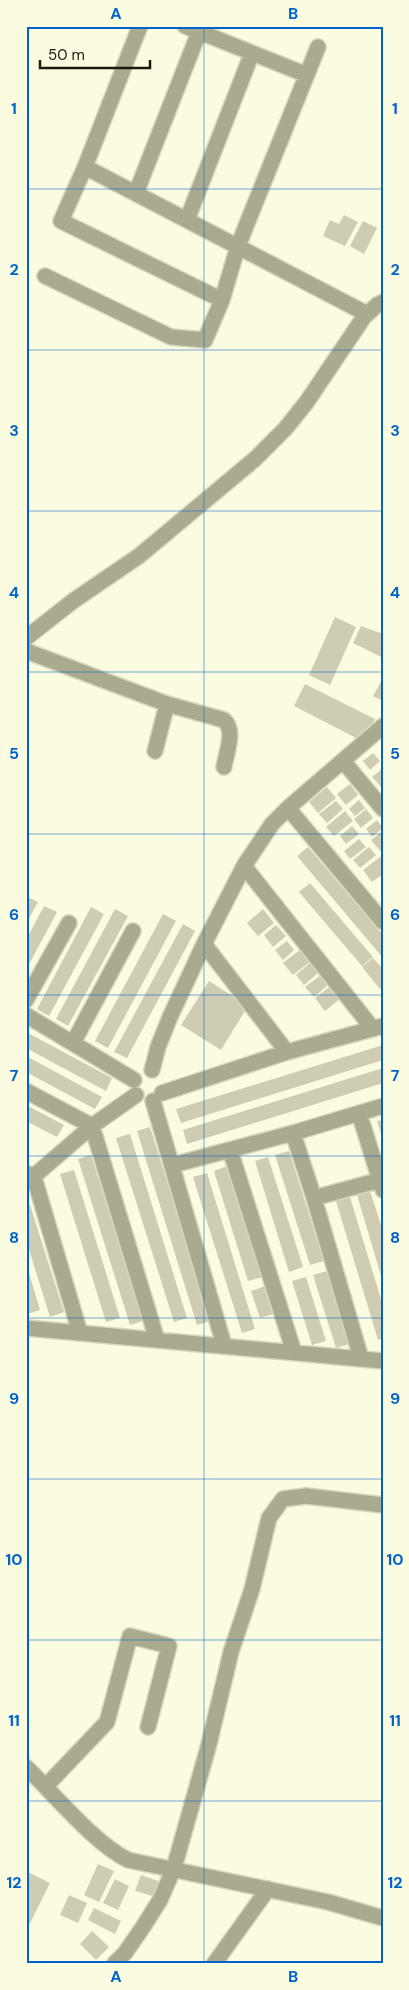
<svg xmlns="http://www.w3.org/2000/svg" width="409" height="1990" font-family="'DM Sans',sans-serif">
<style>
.building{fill:#cecdb3}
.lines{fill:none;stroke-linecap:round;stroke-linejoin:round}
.minor-casing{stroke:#d7d7be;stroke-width:18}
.tertiary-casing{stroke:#d7d7be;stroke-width:18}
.minor{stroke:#aaaa8e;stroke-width:15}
.tertiary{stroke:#aaaa8e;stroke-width:15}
.grid{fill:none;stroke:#0063cc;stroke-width:1;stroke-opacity:0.55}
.neatline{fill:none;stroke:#0063cc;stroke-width:2}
.grid-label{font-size:16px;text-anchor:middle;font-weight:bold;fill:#0063cc}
</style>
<rect width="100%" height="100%" fill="#fbfbdf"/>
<!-- building -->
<path class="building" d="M344,215l14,7 -13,24 -22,-10 7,-16 9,4z
M363,221l14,7 -13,26 -14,-8z
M335,617l21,10 -26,58 -21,-10z
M361,626l22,8v24l-30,-15z
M383,678v23l-10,-5z
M305,684l70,35 -11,23 -70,-36z
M373,753l7,8 -10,9 -7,-9z
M383,768v21l-11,-12z
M350,784l8,11 -12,10 -9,-11z
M327,787l9,11 -18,15 -9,-11z
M359,800l6,8 -10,8 -6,-7z
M336,801l7,8 -16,14 -8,-9z
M366,809l7,9 -12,10 -7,-9z
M345,811l8,10 -19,15 -8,-9z
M377,820l6,8 -11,9 -6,-8z
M352,826l7,8 -13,10 -6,-8z
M383,831v18l-3,2 -9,-11z
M359,839l7,8 -16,12 -6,-8z
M308,847l75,88v23l-86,-102z
M369,847l7,8 -16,13 -7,-8z
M380,857l3,3v14l-11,8 -9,-12z
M310,883l63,74 -11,9 -63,-74z
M26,896l12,6 -12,22z
M44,906l13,6 -31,58v-30z
M91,907l13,7 -55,102 -12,-7z
M115,909l13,7 -60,110 -12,-7z
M263,909l11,14 -16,13 -11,-13z
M163,914l13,7 -68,127 -13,-7z
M183,924l12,7 -68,127 -13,-6z
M276,925l10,11 -13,11 -9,-12z
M287,941l7,9 -11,10 -8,-10z
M301,949l10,12 -18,14 -10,-12z
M373,958l10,11v18l-3,2 -18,-22z
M311,962l8,10 -15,13 -8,-10z
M321,975l8,9 -15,13 -9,-10z
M209,981l39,25 -27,44 -40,-25z
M332,985l10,12 -17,14 -10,-13z
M26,1032l86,46 -6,13 -80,-43z
M383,1045v15l-202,63 -5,-14z
M26,1056l76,41 -7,12 -69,-37z
M383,1068v15l-196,61 -4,-14z
M26,1105l38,20 -7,12 -31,-16z
M383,1120v17h-1l-5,-16z
M150,1127l61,194 -14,4 -60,-194z
M130,1134l57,184 -13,4 -58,-184z
M289,1151l35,110 -14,4 -35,-110z
M91,1155l52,166 -13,4 -52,-166z
M268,1157l35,110 -14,5 -34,-111z
M227,1166l35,111 -14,4 -34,-110z
M74,1170l46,148 -14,4 -46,-148z
M207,1173l48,156 -13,4 -49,-156z
M370,1191l13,40 -1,48 -25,-84z
M350,1197l33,109v32l-5,2 -42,-139z
M29,1202l35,110 -14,5 -24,-77v-37z
M27,1266l13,44 -13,4 -1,-47z
M327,1271l22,73 -13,4 -23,-73z
M306,1277l20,64 -14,4 -20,-64z
M265,1286l8,28 -13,4 -9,-27z
M98,1864l16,7 -15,31 -15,-7z
M26,1871l24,12 -21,42 -3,-1z
M141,1875l20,7 -5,15 -21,-6z
M115,1879l14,7 -11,24 -15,-7z
M69,1895l18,8 -9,20 -18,-8z
M94,1908l27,13 -6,13 -27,-14z
M92,1931l17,16 -13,13 -16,-16z"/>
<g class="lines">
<!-- minor casing -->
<g class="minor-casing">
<path id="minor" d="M140,26l-55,141 -24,54 161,79 16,-54 80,-199
M185,26l122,49
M85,167l282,147
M136,193l63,-161
M187,220l65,-167
M45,276l126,61 34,3 17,-40
M26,651l141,53 57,16c12,11 2,33 0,47
M155,751l12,-47
M343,761l40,48
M288,808l95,114
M244,866l129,163
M204,944l83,108
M26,1000l43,-77
M26,1015l108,65
M73,1043l60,-112
M152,1070l6,-23 12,-30 34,-73 40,-78 28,-42 16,-16 95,-82
M26,1091l66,35 65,214
M162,1093l125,-41 96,-26
M153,1101l71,244
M359,1113l24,77
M293,1133l21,65 47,160
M230,1150l64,202
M173,1165l120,-32 90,-27
M26,1173l8,4 46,156
M27,1182l65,-56 44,-31
M314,1198l66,-18
M26,1328l357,33
M46,1786l61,-64 23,-86 39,10 -21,81
M114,1964l11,-11 18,-26 17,-27 14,-32 35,-124 22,-92 21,-63 17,-71 14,-19 23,-3 77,9
M214,1964l54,-75"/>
</g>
<!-- tertiary casing -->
<g class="tertiary-casing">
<path id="tertiary" d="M26,638l47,-37 66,-45 116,-97 30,-30 21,-26 58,-86 13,-12 6,-3
M26,1767c29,28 68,76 102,93l200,42 55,16"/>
</g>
<!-- minor -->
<use href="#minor" class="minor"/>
<!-- tertiary -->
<use href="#tertiary" class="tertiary"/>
</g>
<!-- grid -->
<path class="grid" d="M204,26v1938M26,189h357M26,350h357M26,511h357M26,672h357M26,834h357M26,995h357M26,1156h357M26,1318h357M26,1479h357M26,1640h357M26,1801h357"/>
<!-- border -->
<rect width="409" height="1990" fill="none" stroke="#fbfbdf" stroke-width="55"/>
<!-- scale -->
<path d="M40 60v8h110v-8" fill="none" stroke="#1a1a10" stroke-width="2.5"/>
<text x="48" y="60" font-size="15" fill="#1a1a10" stroke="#fbfbdf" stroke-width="4" paint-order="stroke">50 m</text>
<rect x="28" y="28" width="354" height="1934" class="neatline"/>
<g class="grid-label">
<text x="116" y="19">A</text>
<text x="293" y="19">B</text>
<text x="14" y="114">1</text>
<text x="395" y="114">1</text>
<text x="14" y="275">2</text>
<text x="395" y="275">2</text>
<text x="14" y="436">3</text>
<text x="395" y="436">3</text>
<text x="14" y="598">4</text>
<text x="395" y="598">4</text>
<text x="14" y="759">5</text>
<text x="395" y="759">5</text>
<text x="14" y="920">6</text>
<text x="395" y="920">6</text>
<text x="14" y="1081">7</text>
<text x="395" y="1081">7</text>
<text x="14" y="1243">8</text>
<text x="395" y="1243">8</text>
<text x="14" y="1404">9</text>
<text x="395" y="1404">9</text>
<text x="14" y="1565">10</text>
<text x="395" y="1565">10</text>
<text x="14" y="1726">11</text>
<text x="395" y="1726">11</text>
<text x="14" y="1888">12</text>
<text x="395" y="1888">12</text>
<text x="116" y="1982">A</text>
<text x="293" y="1982">B</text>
</g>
</svg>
